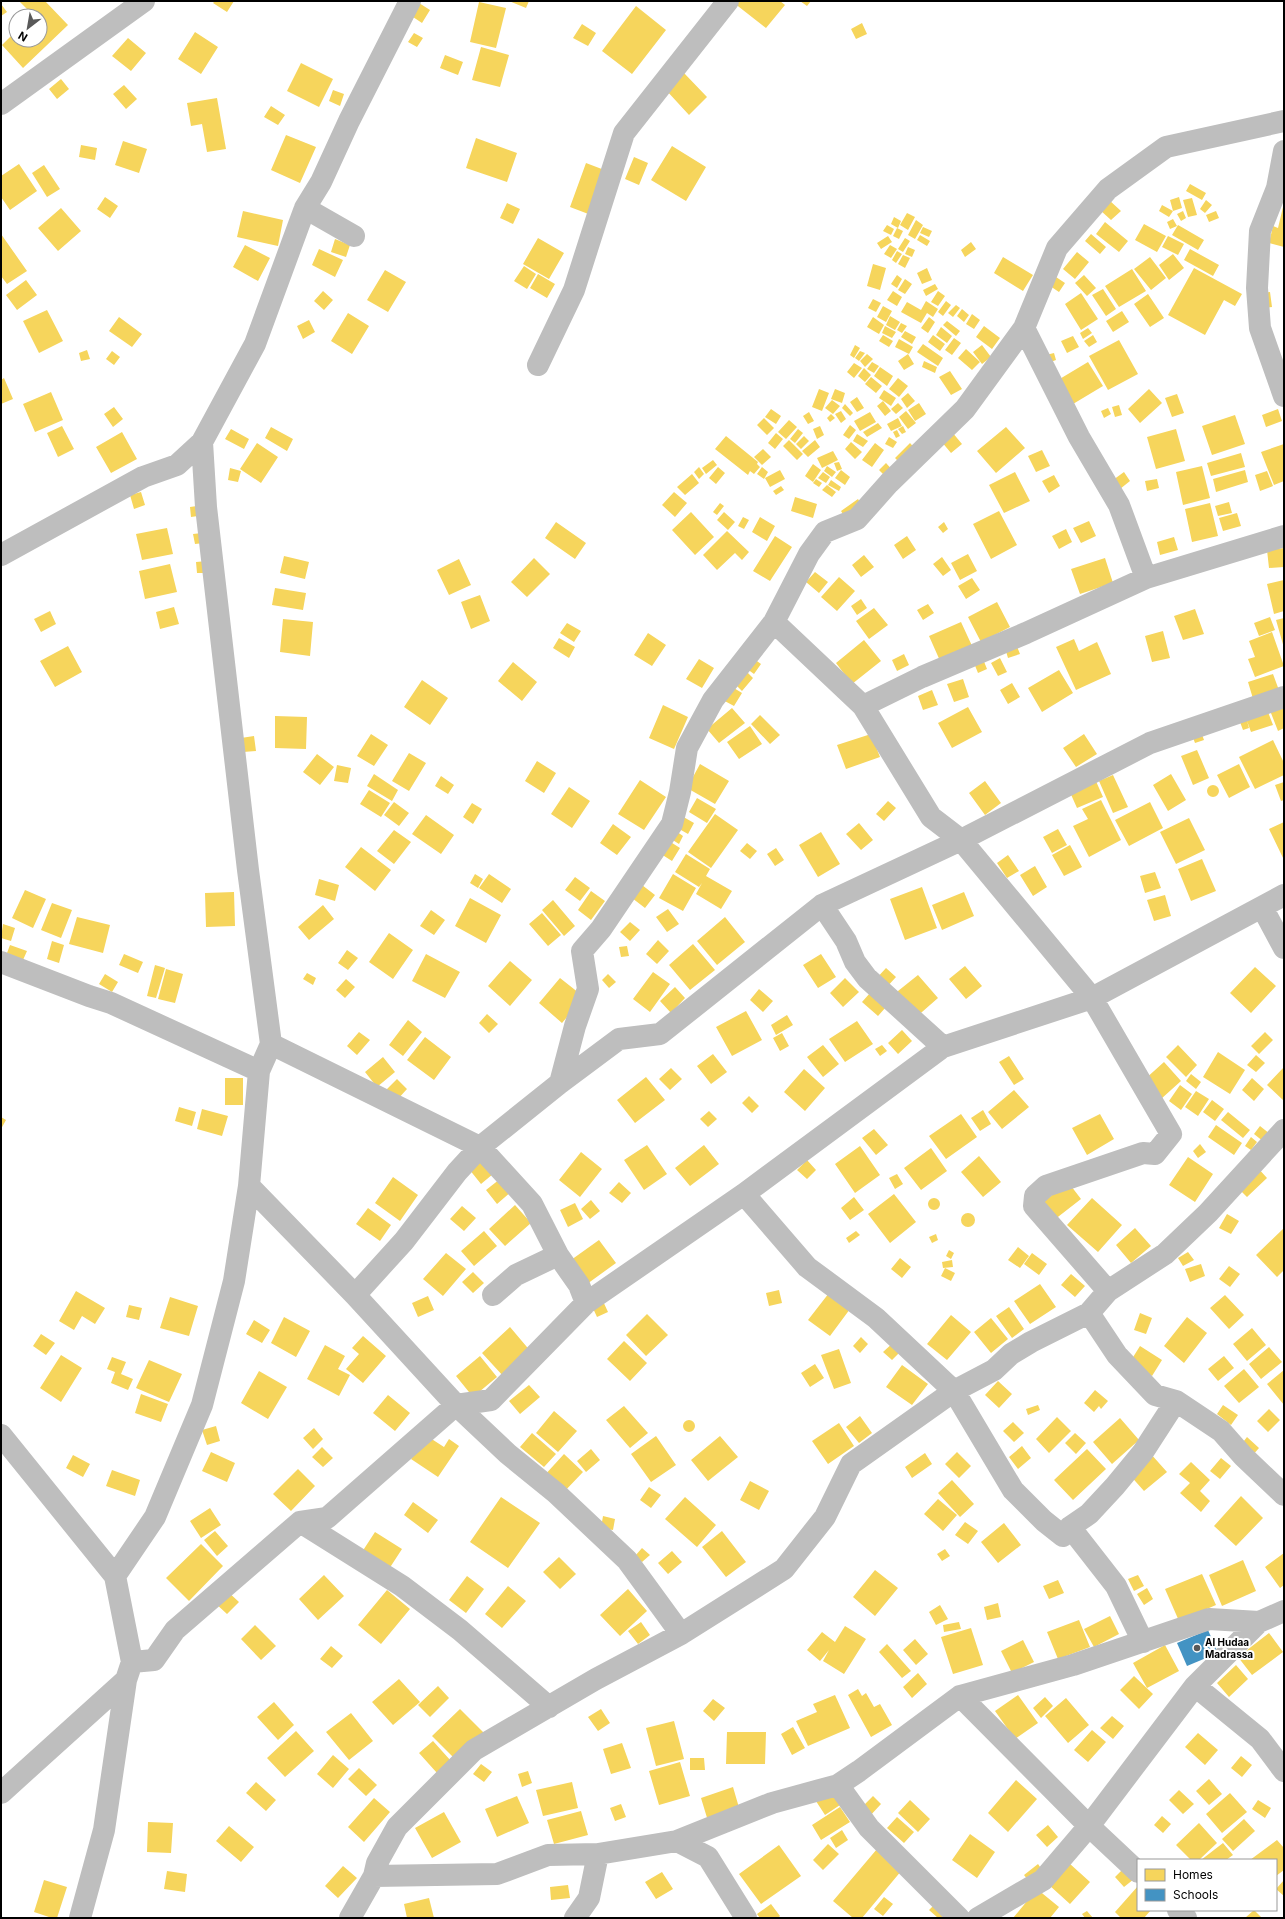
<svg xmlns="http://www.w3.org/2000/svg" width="1285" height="1919" font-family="Inter,sans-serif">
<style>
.homes{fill:#f6d55c}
.schools{fill:#4393c3}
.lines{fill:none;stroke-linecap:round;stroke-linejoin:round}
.minor{stroke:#bebebe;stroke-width:22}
.poi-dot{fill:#595959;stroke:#fff;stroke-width:1.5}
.labels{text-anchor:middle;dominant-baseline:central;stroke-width:4;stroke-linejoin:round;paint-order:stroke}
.poi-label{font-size:10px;font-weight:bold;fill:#000;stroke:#fff;text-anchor:start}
</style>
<rect width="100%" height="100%" fill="#fff"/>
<!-- homes -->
<path class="homes" d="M19,1h26l23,24 -45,43 -21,-23 14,-14v9h24v-24h-6z
M215,1h19l-7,11 -14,-9z
M509,1h20l-3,7z
M736,1h44l5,4 -19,23 -32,-25z
M800,1h11l-4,5z
M479,2l27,6 -10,40 -26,-6z
M419,3l11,7 -8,13 -12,-8z
M1,4l6,8 -6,4z
M636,6l30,24 -34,44 -30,-23z
M862,23l5,11 -11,5 -5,-10z
M582,24l14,9 -8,13 -15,-8z
M195,32l23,15 -17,27 -23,-15z
M414,33l9,5 -6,9 -9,-5z
M128,38l18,15 -15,18 -19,-15z
M481,47l28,8 -9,32 -28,-7z
M445,55l18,7 -5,13 -18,-7z
M301,63l32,16 -14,28 -32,-16z
M684,73l23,24 -18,18 -23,-25z
M61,79l8,10 -12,10 -8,-10z
M124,85l13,14 -11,10 -13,-15z
M333,90l11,4 -4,12 -11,-5z
M217,98l9,51 -19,3 -5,-28 -11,2 -4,-23z
M271,106l14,9 -7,10 -14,-8z
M286,135l30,12 -16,36 -29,-13z
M476,138l41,15 -10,29 -41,-14z
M123,141l24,8 -8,24 -24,-8z
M81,145l16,3 -2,12 -16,-3z
M672,146l34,21 -20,34 -35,-21z
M634,157l14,6 -9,22 -14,-6z
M586,163l21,8 -16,44 -21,-8z
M19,164l18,27 -27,19 -9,-13v-21z
M44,165l16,24 -13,8 -15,-24z
M1190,184l16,9 -4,7 -16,-9z
M105,197l13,9 -8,12 -13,-9z
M1179,197l3,11 -9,3 -4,6 -10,-6 3,-6 11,6 -3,-11z
M1192,198l5,17 -9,2 -5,-17z
M1109,200l12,11 -10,9 -11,-10z
M1206,200l6,5 -7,8 -5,-4z
M507,203l13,6 -7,15 -13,-6z
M1283,207h1v40l-15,-4 4,-17 5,2z
M61,208l20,23 -23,20 -20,-23z
M243,211l40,9 -5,26 -41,-9z
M1183,211l3,7 -5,3 -4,-7z
M1216,211l3,7 -10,4 -3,-7z
M907,213l8,4 -7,13 -8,-5z
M894,217l7,4 -3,7 -7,-4z
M1173,219l4,7 -7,3 -3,-7z
M916,220l7,5 -8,14 -7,-4z
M1105,222l23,19 -9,11 -23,-18z
M1144,224l22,12 -9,16 -22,-12z
M887,225l7,4 -3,6 -8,-4z
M1178,225l26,15 -6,10 -26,-15z
M923,227l9,4 -3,6 -9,-4z
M897,228l6,3 -4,8 -6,-3z
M1,234l26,37 -20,13 -6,-8z
M1091,234l15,13 -6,7 -15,-13z
M920,235l10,6 -3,5 -10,-6z
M888,236l4,6 -11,7 -4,-6z
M1168,236l16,8 -6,11 -16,-8z
M538,238l26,15 -15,26 -26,-15z
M905,238l5,3 -7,11 -5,-3z
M335,239l15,6 -4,12 -15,-5z
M971,242l5,7 -11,8 -4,-7z
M245,245l25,13 -12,23 -25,-14z
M890,245l7,4 -6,9 -7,-4z
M908,247l7,3 -3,7 -7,-3z
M319,249l24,11 -8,17 -23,-12z
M1190,249l29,16 -6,11 -29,-16z
M897,251l5,3 -6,9 -4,-3z
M1077,252l12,10 -14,17 -12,-10z
M1173,254l11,14 -15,12 -10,-15z
M903,255l7,3 -5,10 -7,-4z
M1003,257l30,18 -10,16 -29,-18z
M1150,257l16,21 -15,12 -17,-21z
M873,264l13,4 -6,22 -13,-4z
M524,266l12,8 -9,15 -13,-8z
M927,268l5,12 -10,4 -5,-11z
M1194,268l48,26 -7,12 -11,-6 -19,35 -37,-20z
M1132,269l14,22 -27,16 -14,-21z
M385,270l21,12 -18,30 -21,-12z
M538,274l17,10 -8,14 -17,-10z
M897,275l5,4 -5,9 -6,-4z
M1084,275l12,13 -9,8 -12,-13z
M1056,277l9,6 -6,9 -9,-6z
M905,279l7,5 -7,10 -7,-4z
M26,280l11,15 -20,15 -11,-15z
M935,284l3,5 -12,7 -3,-6z
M1103,289l13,20 -10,7 -14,-21z
M323,291l10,9 -9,10 -10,-9z
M893,291l9,6 -5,9 -10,-6z
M938,291l7,5 -7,10 -7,-4z
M1270,292l2,15 -9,1 -2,-15z
M1081,293l17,26 -17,11 -16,-26z
M1148,294l16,24 -14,9 -16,-23z
M873,299l8,4 -5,9 -8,-4z
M926,301l12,8 -5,8 -6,-4 -6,10 -20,-11 6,-10 14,8z
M946,301l5,4 -8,11 -5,-4z
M956,305l4,3 -7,9 -5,-4z
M883,306l9,5 -6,11 -9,-5z
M962,309l7,6 -5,7 -7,-6z
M47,310l16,31 -24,12 -16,-32z
M1122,311l7,11 -16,10 -7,-11z
M348,313l21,13 -17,28 -21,-13z
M972,314l8,6 -6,9 -8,-5z
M890,316l10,6 -5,8 -9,-5z
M119,317l23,17 -10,13 -23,-16z
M873,317l11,8 -5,9 -12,-7z
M929,317l6,5 -7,11 -7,-5z
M309,320l6,12 -12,7 -6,-13z
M947,321l13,10 -4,5 -13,-11z
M901,323l6,3 -5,7 -5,-3z
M885,326l11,6 -4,6 -10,-5z
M984,326l16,12 -8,11 -16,-12z
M941,327l11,9 -5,7 -11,-8z
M1088,328l4,5 -9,6 -3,-6z
M905,331l11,6 -4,7 -11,-7z
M883,335l10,6 -4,6 -10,-6z
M933,335l12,9 -5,7 -12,-9z
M1093,335l4,7 -8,5 -5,-6z
M1073,336l6,11 -12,6 -6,-12z
M954,338l7,5 -9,12 -7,-5z
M899,339l14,8 -4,7 -14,-7z
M1119,340l19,34 -30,16 -19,-34z
M923,344l20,14 -5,8 -21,-14z
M855,345l5,3 -6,10 -4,-3z
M982,345l9,12 -9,7 -9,-12z
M966,349l14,13 -8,8 -14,-12z
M87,350l3,9 -9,2 -2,-8z
M112,351l8,6 -6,8 -8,-6z
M860,351l5,2 -6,8 -4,-3z
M1054,353l2,7 -8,3 -2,-8z
M867,354l6,5 -8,8 -5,-6z
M908,354l6,10 -10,6 -6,-9z
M924,361l13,6 -2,6 -13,-6z
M872,362l7,4 -5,7 -7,-4z
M1088,362l15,24 -30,18 -15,-24z
M854,363l8,5 -8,10 -7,-6z
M880,367l13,9 -6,10 -13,-10z
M864,368l7,7 -6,7 -7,-6z
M950,371l12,18 -11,6 -12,-18z
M871,377l11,9 -6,7 -11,-9z
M4,378l9,21 -12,5v-24z
M898,378l10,8 -9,11 -10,-8z
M819,389l10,4 -7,18 -10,-4z
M835,389l10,4 -3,10 -11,-4z
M1149,389l13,14 -22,20 -12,-14z
M884,390l12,8 -5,8 -12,-8z
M51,392l12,28 -28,12 -12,-28z
M908,393l7,8 -8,7 -6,-9z
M1177,394l7,19 -12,4 -7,-19z
M857,397l7,11 -7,4 -7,-10z
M832,400l8,6 -7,8 -8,-6z
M883,401l8,10 -6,5 -8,-10z
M898,403l5,5 -7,6 -5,-5z
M919,403l7,11 -11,7 -7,-11z
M845,404l8,9 -3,3 -8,-8z
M1119,405l3,10 -7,2 -3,-10z
M114,407l9,12 -10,8 -9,-13z
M1108,408l3,6 -7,4 -3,-7z
M771,409l10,7 -5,8 -11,-7z
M1278,409l4,12 -16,6 -4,-12z
M841,411l5,8 -5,4 -6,-9z
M906,411l10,12 -8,6 -9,-12z
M809,412l5,9 -6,3 -5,-8z
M870,412l6,10 -16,9 -6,-10z
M831,414l4,4 -5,4 -3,-4z
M1235,415l10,29 -33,11 -10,-29z
M764,418l10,10 -7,7 -10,-10z
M898,418l4,8 -11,5 -4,-7z
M789,420l8,7 -11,12 -8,-7z
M878,423l4,5 -15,9 -4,-5z
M850,425l6,5 -7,9 -6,-4z
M62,426l12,23 -16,8 -11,-24z
M820,426l4,9 -7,4 -4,-10z
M903,426l3,6 -4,2 -4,-5z
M271,427l22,12 -6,12 -22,-13z
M1006,427l19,21 -29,25 -19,-22z
M231,429l18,10 -5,10 -19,-10z
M798,429l5,4 -8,10 -5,-4z
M1176,429l9,32 -29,8 -9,-32z
M897,430l3,6 -4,2 -3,-6z
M122,432l15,27 -26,14 -15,-26z
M952,432l10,12 -11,9 -10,-12z
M776,433l7,6 -8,10 -7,-6z
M857,434l11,7 -5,6 -10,-6z
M726,436l32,26 -1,2 3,3 -6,7 -4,-3 -2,4 -33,-26z
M804,436l5,5 -8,8 -5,-5z
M889,437l8,5 -4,6 -8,-4z
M789,440l14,14 -6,6 -14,-14z
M815,440l5,7 -12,10 -6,-6z
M851,442l11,10 -7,7 -10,-10z
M257,443l21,14 -17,26 -21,-14z
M875,443l9,7 -12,17 -10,-7z
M910,443l9,10 -15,14 -9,-9z
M1284,444v37l-10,4 -13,-33z
M763,449l8,8 -9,8 -8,-8z
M1042,450l8,16 -14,6 -8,-16z
M833,451l5,9 -16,8 -5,-10z
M1241,453l4,14 -34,9 -4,-13z
M713,460l4,5 -11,9 -4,-6z
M839,462l3,7 -5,2 -3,-8z
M886,463l9,10 -7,6 -9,-9z
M813,464l8,6 -8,12 -8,-6z
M827,466l9,6 -4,5 -8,-6z
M1202,466l8,32 -27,7 -7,-33z
M699,467l5,7 -5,5 -5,-7z
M718,467l7,6 -9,11 -7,-6z
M762,467l6,5 -4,7 -7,-5z
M230,468l11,3 -3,11 -10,-2z
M780,470l5,9 -15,8 -5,-9z
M841,470l9,7 -5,8 -10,-7z
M1245,470l3,12 -32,10 -3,-13z
M1267,471l6,15 -13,5 -5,-16z
M823,472l7,5 -4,6 -8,-5z
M1015,472l15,29 -26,12 -15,-28z
M1124,472l6,9 -10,8 -7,-9z
M692,474l7,9 -14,12 -8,-8z
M1054,475l6,11 -11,7 -7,-12z
M816,479l6,4 -3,4 -6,-4z
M1157,479l2,9 -12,3 -2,-10z
M831,480l10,7 -2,4 -11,-6z
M827,485l9,7 -4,5 -10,-7z
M781,486l3,4 -8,5 -3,-4z
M141,492l4,13 -11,4 -4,-14z
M674,492l13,11 -12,14 -13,-12z
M795,497l22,7 -4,14 -22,-7z
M858,499l7,12 -13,17 -11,-17z
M1229,502l3,11 -14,3 -3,-10z
M720,503l4,3 -7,9 -4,-3z
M1210,503l8,33 -26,6 -7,-33z
M197,506l1,10 -7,1 -1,-10z
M999,511l18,34 -26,14 -18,-35z
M691,512l23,25 -19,18 -23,-25z
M724,512l11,10 -7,8 -11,-10z
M1237,513l4,13 -18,5 -4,-13z
M743,517l6,3 -5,9 -6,-3z
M760,517l15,9 -8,15 -15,-9z
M1089,521l7,15 -15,7 -8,-15z
M556,522l30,21 -11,16 -30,-21z
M944,522l4,7 -5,4 -5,-6z
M167,528l6,26 -31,6 -6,-26z
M1066,529l6,13 -13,7 -7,-13z
M727,531l22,21 -7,8 -7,-7 -18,17 -14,-15z
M202,533l2,10 -9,1 -2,-10z
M775,536l17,11 -22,34 -17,-10z
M907,536l9,14 -13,9 -9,-14z
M1174,537l4,13 -18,5 -3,-13z
M1284,548v19l-15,1 -2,-18z
M968,554l9,17 -17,9 -9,-17z
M864,555l10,12 -13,10 -9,-12z
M284,556l25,6 -4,17 -25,-6z
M942,557l9,13 -8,6 -10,-12z
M534,558l16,16 -23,23 -16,-15z
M1105,558l8,25 -33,11 -9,-25z
M459,559l12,26 -22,10 -12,-25z
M207,561l1,12h-11l-1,-11z
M170,564l7,28 -32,7 -6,-28z
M815,572l13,10 -9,11 -13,-11z
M839,577l16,14 -18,20 -16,-14z
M972,578l8,12 -14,9 -8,-13z
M1284,580v31l-10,3 -7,-30z
M275,588l31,5 -3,17 -31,-5z
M480,595l10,26 -19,8 -10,-27z
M861,599l6,9 -10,7 -6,-9z
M997,602l13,25 -29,15 -13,-25z
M928,604l6,9 -11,7 -6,-10z
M174,607l5,17 -19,5 -4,-17z
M874,608l14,17 -19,14 -13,-18z
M1195,609l9,25 -21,6 -9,-24z
M50,611l6,13 -15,8 -7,-13z
M1270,617l5,13 -16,6 -5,-13z
M1284,618v30l-8,-28z
M283,619l30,3 -3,34 -30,-4z
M961,622l12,26 -32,15 -12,-27z
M567,623l14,8 -7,11 -14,-9z
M1163,631l7,27 -18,4 -7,-26z
M1272,632l12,34 -29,11 -7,-18 7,-2 -6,-16z
M648,633l18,12 -14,21 -18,-11z
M559,638l16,9 -6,11 -16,-10z
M1074,639l5,12 18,-9 14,32 -35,16 -20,-43z
M864,640l17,21 -29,23 -16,-21z
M1016,644l4,10 -12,4 -3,-10z
M68,646l14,26 -27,15 -15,-26z
M904,654l5,11 -12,6 -5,-11z
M750,656l11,8 -7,10 -11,-8z
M1000,658l7,14 -9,4 -7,-13z
M699,659l15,9 -12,20 -16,-9z
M983,659l4,10 -9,4 -4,-10z
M513,662l24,20 -15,19 -24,-20z
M744,669l9,9 -11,13 -10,-10z
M1059,670l14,23 -31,19 -14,-24z
M1273,674l7,19 -26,9 -6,-20z
M963,679l6,18 -15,5 -7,-18z
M422,680l26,18 -18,27 -26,-18z
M1012,683l8,14 -12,7 -8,-14z
M729,685l13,8 -8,13 -13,-7z
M932,690l6,15 -15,5 -5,-14z
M1284,702v26l-6,3 -9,-23z
M663,705l25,12 -14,32 -25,-11z
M968,707l14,25 -30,16 -14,-25z
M732,708l13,15 -26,20 -12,-14z
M1268,712l5,13 -22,7 -4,-11 2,7 -6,2 -3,-8z
M760,715l20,20 -10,9 -19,-20z
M275,716l32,1 -1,32 -31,-1z
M750,726l12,18 -23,15 -12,-17z
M1201,732l3,8 -9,3 -3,-8z
M371,734l17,11 -14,21 -17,-10z
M871,734l9,23 -34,12 -9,-24z
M1084,734l13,20 -21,13 -13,-19z
M254,736l2,15 -13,1 -2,-14z
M1273,740l11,23v12l-29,14 -16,-32z
M1197,750l12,28 -16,7 -12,-29z
M409,753l17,10 -17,28 -17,-10z
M317,754l17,13 -14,18 -17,-13z
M537,761l19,12 -12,20 -19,-12z
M700,764l29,17 -14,23 -28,-16z
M1239,764l11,23 -21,11 -12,-23z
M337,765l14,3 -3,15 -14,-2z
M374,774l24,16 -6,11 -25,-15z
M1171,774l15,26 -18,11 -15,-26z
M1113,775l15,32 -15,6 -14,-32z
M441,776l13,9 -6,9 -13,-8z
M1095,779l8,18 -26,11 -8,-18z
M640,780l26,17 -22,33 -26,-16z
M985,781l16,22 -16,12 -16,-22z
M1284,782v18l-3,1 -6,-16z
M1207 791a6 6 0 1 1 12 0a6 6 0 1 1-12 0Z
M569,787l21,14 -18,27 -21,-14z
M369,790l21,13 -9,14 -21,-13z
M697,798l19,11 -9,14 -18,-11z
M1101,800l20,40 -32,17 -16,-31 15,-7 -6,-10z
M888,801l8,7 -12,13 -8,-7z
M394,802l15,11 -10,13 -15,-11z
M1150,802l13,26 -34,18 -14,-26z
M472,803l10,6 -9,15 -10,-7z
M715,814l23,16 -27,38 -23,-16z
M426,815l28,20 -13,19 -29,-20z
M680,815l14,8 -6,11 -14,-8z
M1189,818l16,32 -29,14 -16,-32z
M1284,822v38l-15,-31z
M859,823l14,17 -12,10 -15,-16z
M613,824l18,13 -14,18 -17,-12z
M673,829l10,7 -4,8 -11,-7z
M1058,829l9,16 -15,8 -9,-16z
M394,830l17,12 -17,22 -17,-13z
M821,832l19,32 -22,13 -19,-32z
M669,841l11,7 -8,13 -11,-7z
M747,843l10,8 -7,8 -10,-8z
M1070,845l12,22 -18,9 -12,-21z
M361,847l30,23 -16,21 -30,-24z
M776,848l8,12 -9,6 -8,-12z
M686,854l24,15 -4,7 26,15 -11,18 -25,-15 6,-11 -3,4 -24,-15z
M1008,855l11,16 -12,7 -10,-15z
M1202,859l14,32 -25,10 -13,-32z
M1035,866l12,21 -14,9 -13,-21z
M1155,872l6,16 -16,5 -5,-17z
M475,874l8,5 -5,9 -8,-5z
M489,874l22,15 -9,14 -23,-15z
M673,874l23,14 -13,23 -24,-13z
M575,877l15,11 -10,13 -15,-11z
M319,879l20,6 -4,16 -20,-6z
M642,885l13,10 -10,13 -13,-10z
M922,887l15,41 -32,12 -15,-41z
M25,890l21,9 -13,29 -21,-10z
M591,891l14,10 -14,19 -13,-10z
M234,892l1,34 -29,1 -1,-34z
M964,892l10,24 -32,14 -10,-25z
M1165,895l6,21 -17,5 -7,-21z
M470,898l31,17 -15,28 -31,-17z
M553,900l22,26 -11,10 -22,-26z
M52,903l20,7 -11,28 -20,-8z
M323,905l11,14 -25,21 -11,-13z
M668,909l11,15 -12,8 -11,-15z
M431,910l14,10 -11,15 -14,-9z
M542,913l19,22 -13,11 -19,-22z
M77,917l33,8 -7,28 -34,-9z
M725,917l20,25 -28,23 -20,-24z
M630,922l10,8 -10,11 -10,-9z
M3,924l12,4 -4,13 -10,-3z
M389,933l24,17 -20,29 -24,-17z
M658,940l11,11 -12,13 -11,-10z
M52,941l12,4 -5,18 -12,-4z
M693,944l22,26 -25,20 -21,-25z
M10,945l17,6 -4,9 -16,-7z
M627,946l2,10 -8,1 -2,-10z
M347,950l11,8 -10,12 -10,-7z
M124,954l19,8 -5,11 -19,-8z
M426,954l34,18 -15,26 -33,-17z
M821,954l15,23 -18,11 -15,-23z
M510,961l22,19 -22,26 -22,-20z
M155,965l10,3 -9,30 -9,-2z
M965,966l17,20 -16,13 -17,-20z
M1255,967l21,19 -25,27 -21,-20z
M886,968l10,9 -11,12 -10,-9z
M166,969l17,5 -8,29 -17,-4z
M653,972l17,12 -20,28 -17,-13z
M307,973l9,5 -3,7 -10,-6z
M105,974l13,8 -6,10 -13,-8z
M608,974l8,8 -7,6 -7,-8z
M918,975l20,23 -24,21 -21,-24z
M560,978l24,19 -22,26 -23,-20z
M845,978l14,14 -16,15 -13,-14z
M346,979l9,8 -10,11 -9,-8z
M675,987l10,11 -14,15 -11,-12z
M759,989l14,12 -10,11 -13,-12z
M870,993l16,14 -8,9 -16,-14z
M746,1011l16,29 -30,16 -16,-29z
M487,1014l11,10 -9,9 -10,-10z
M787,1015l6,10 -17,10 -5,-10z
M408,1020l14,12 -19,24 -14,-11z
M857,1021l16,23 -28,18 -16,-23z
M902,1030l10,11 -14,13 -10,-11z
M359,1032l11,8 -13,15 -10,-9z
M1265,1032l8,8 -14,14 -8,-8z
M782,1033l7,13 -9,5 -7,-13z
M425,1037l26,20 -17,23 -27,-20z
M823,1045l16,19 -16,13 -16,-20z
M882,1045l5,6 -7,5 -5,-7z
M1178,1045l19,20 -11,12 -20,-20z
M1218,1052l27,18 -15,24 -27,-17z
M713,1054l14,18 -16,12 -14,-18z
M1256,1055l9,8 -9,9 -9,-7z
M1009,1056l15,23 -10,6 -15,-23z
M383,1057l12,15 -18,15 -12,-15z
M1164,1062l17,19 -20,18 -17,-19z
M1284,1067v34l-17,-16z
M671,1068l11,11 -12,11 -11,-11z
M804,1069l21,19 -20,23 -21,-19z
M1191,1074l10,8 -5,7 -10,-8z
M646,1077l19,23 -30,23 -18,-23z
M225,1078h18v27h-18z
M1252,1078l12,11 -10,12 -12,-11z
M397,1079l10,10 -10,11 -11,-10z
M1180,1085l12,9 -11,16 -12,-9z
M1014,1090l15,17 -27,22 -14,-17z
M1196,1091l13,8 -11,17 -13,-9z
M749,1096l10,10 -7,7 -10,-10z
M1212,1100l12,9 -9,12 -12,-9z
M179,1107l17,5 -4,14 -17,-5z
M202,1109l26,7 -6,20 -25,-7z
M983,1110l8,14 -11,7 -9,-13z
M709,1111l8,8 -9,8 -8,-8z
M1228,1112l22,18 -7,8 -22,-18z
M961,1114l16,23 -31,22 -17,-23z
M1100,1114l14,25 -27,16 -15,-27z
M1,1117l5,3 -5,9z
M1216,1125l26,18 -8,12 -26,-18z
M1260,1126l10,8 -6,8 -10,-8z
M874,1129l14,16 -12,10 -14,-17z
M1251,1137l6,5 -6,8 -6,-4z
M1200,1144l6,8 -8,6 -5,-7z
M647,1145l20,29 -23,16 -20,-30z
M704,1145l15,19 -29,22 -15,-18z
M860,1146l20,29 -25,18 -20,-29z
M931,1148l16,23 -26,19 -17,-22z
M581,1152l21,17 -22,28 -21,-17z
M979,1156l22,26 -18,15 -22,-25z
M1188,1157l25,17 -18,28 -26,-17z
M481,1160l12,14 -12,10 -12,-15z
M807,1160l9,10 -9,9 -10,-9z
M1257,1167l10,11 -20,19 -10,-10z
M897,1174l6,10 -8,5 -6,-11z
M393,1177l25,18 -18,26 -25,-18z
M500,1179l11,13 -14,12 -11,-14z
M619,1182l12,11 -9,10 -13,-10z
M1068,1182l13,17 -27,21 -12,-17z
M894,1194l22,28 -26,21 -22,-29z
M854,1197l10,13 -14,10 -9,-12z
M1092,1198l30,27 -24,27 -31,-27z
M928 1204a6 6 0 1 1 12 0a6 6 0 1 1-12 0Z
M591,1200l9,11 -10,8 -9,-10z
M575,1203l8,16 -15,8 -8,-17z
M515,1205l16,18 -26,23 -16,-17z
M462,1206l14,12 -12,13 -14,-12z
M368,1208l23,17 -11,16 -24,-17z
M961 1220a7 7 0 1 1 14 0a7 7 0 1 1-14 0Z
M1227,1214l12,7 -8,13 -12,-6z
M1135,1228l16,18 -20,17 -15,-18z
M1284,1228v42l-7,7 -21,-22z
M484,1231l13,15 -23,20 -13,-15z
M856,1231l4,4 -11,8 -3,-5z
M936,1234l2,6 -6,3 -3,-6z
M599,1240l17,23 -29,21 -16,-24z
M1018,1247l11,9 -9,12 -12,-8z
M949,1250l5,3 -3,6 -5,-3z
M1188,1252l6,8 -11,6 -5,-8z
M446,1253l20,16 -23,27 -20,-17z
M1032,1253l15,11 -8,11 -15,-11z
M900,1258l11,9 -9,11 -11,-9z
M952,1260l1,7 -10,1 -1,-6z
M1201,1264l4,12 -15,6 -5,-13z
M1229,1266l11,8 -10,13 -11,-8z
M945,1268l10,5 -4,8 -10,-5z
M473,1272l11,11 -11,10 -11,-11z
M1071,1274l14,12 -10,11 -14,-12z
M1040,1284l16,23 -26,17 -16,-23z
M779,1290l3,13 -13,3 -3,-13z
M76,1291l29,17 -10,16 -13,-8 -8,14 -15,-9z
M829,1293l21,16 -20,27 -22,-16z
M1225,1295l19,20 -15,14 -19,-21z
M428,1296l6,14 -16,7 -6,-14z
M170,1297l28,9 -9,30 -29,-8z
M602,1299l6,13 -11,5 -6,-13z
M129,1305l13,3 -3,12 -13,-3z
M1009,1307l15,22 -12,9 -16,-22z
M1140,1313l12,5 -6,16 -12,-4z
M647,1314l21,21 -22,21 -20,-21z
M951,1315l20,17 -24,28 -20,-16z
M284,1317l26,14 -14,26 -25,-14z
M1187,1317l20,16 -23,30 -20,-17z
M991,1318l17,21 -17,14 -17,-21z
M254,1320l16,10 -8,13 -16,-9z
M510,1327l22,26 -28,24 -22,-24z
M1252,1328l14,17 -19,16 -14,-17z
M41,1334l14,9 -9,12 -13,-9z
M363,1336l23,20 -23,27 -17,-14 13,-15 -7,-6z
M861,1337l7,7 -8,9 -7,-7z
M624,1341l23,22 -17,18 -23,-22z
M894,1342l8,8 -10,10 -9,-8z
M325,1345l20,11 -7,13 12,6 -11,21 -32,-17z
M1140,1346l22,14 -10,16 -22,-14z
M1269,1347l13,15 -21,17 -12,-15z
M839,1349l12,34 -17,6 -13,-34z
M61,1355l21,13 -21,34 -21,-14z
M480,1356l17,21 -24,20 -17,-21z
M1224,1356l10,12 -16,13 -10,-12z
M112,1357l14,5 -5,12 12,5 -5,11 -17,-7 4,-11 -8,-3z
M149,1360l33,14 -13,28 -33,-14z
M815,1364l9,14 -14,9 -9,-14z
M902,1365l26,19 -16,21 -26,-18z
M1244,1369l15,18 -20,16 -15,-17z
M1284,1370v35l-17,-21z
M259,1371l28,16 -19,32 -27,-16z
M998,1381l14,13 -13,14 -14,-13z
M529,1385l11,12 -20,17 -11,-13z
M1095,1390l13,11 -7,8 -2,-3 -5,6 -10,-9z
M141,1394l27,10 -7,18 -26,-9z
M388,1395l22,18 -15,18 -22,-18z
M1038,1405l2,5 -12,5 -2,-6z
M1223,1405l15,10 -7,10 -14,-11z
M624,1406l24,27 -18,15 -24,-28z
M1269,1409l11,11 -12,12 -11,-11z
M554,1411l23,20 -19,21 -22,-19z
M860,1416l12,17 -13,10 -13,-16z
M1057,1417l14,14 -22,22 -13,-14z
M1120,1418l19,22 -27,24 -19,-22z
M683 1426a6 6 0 1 1 12 0a6 6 0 1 1-12 0Z
M1013,1422l11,11 -10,9 -11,-11z
M839,1423l15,23 -26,18 -16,-23z
M216,1426l4,15 -13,4 -5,-15z
M314,1428l9,11 -10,10 -10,-11z
M532,1433l24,21 -12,13 -24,-20z
M1075,1433l11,10 -10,11 -11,-11z
M427,1436l17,11 5,-8 10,7 -21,31 -27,-18z
M656,1436l20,29 -25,17 -20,-28z
M720,1436l18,21 -30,24 -17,-21z
M1247,1437l12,11 -7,8 -12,-10z
M1022,1446l9,12 -13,11 -9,-12z
M322,1447l11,11 -10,9 -11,-10z
M591,1449l9,11 -14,12 -9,-11z
M1087,1449l19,20 -33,31 -19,-20z
M211,1452l24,11 -8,19 -25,-11z
M957,1452l14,14 -12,12 -14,-14z
M925,1453l7,11 -20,14 -7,-11z
M1150,1453l17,19 -23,19 -16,-18z
M564,1454l19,18 -21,22 -19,-17z
M73,1455l17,9 -7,13 -17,-9z
M1221,1458l10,8 -11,13 -10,-8z
M1191,1462l19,18 -10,11 10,10 -9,11 -21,-19 10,-10 -11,-9z
M298,1469l17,17 -24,25 -18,-17z
M112,1470l28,10 -5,16 -29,-10z
M952,1480l22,24 -14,13 -22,-24z
M750,1481l19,10 -10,19 -19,-10z
M649,1487l12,8 -10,13 -11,-8z
M1241,1496l22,22 -27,28 -22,-20z
M501,1497l39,26 -32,45 -38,-26z
M685,1497l31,28 -19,22 -32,-28z
M938,1499l19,16 -14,16 -19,-17z
M413,1502l25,18 -10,13 -24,-18z
M210,1508l11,17 -20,13 -11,-17z
M603,1516l12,3 -2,11 -12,-2z
M965,1522l13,9 -10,13 -13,-9z
M1004,1523l17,22 -23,18 -17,-21z
M215,1531l13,15 -11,10 -13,-16z
M722,1531l24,31 -20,15 -24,-30z
M375,1532l27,17 -13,20 -27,-17z
M201,1544l22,22 -34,35 -23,-23z
M642,1548l8,7 -8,7 -7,-6z
M945,1549l5,7 -8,5 -5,-7z
M672,1551l10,11 -14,12 -10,-11z
M1284,1553v32l-4,3 -15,-21z
M559,1557l17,17 -16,15 -17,-17z
M1243,1560l13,31 -34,15 -13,-31z
M875,1570l23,18 -23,28 -22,-19z
M1202,1574l14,31 -37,16 -14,-32z
M324,1575l20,21 -26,24 -19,-21z
M1138,1575l6,11 -10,5 -6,-12z
M467,1576l17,13 -18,24 -17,-13z
M1058,1580l6,13 -15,6 -6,-13z
M508,1586l18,15 -24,27 -17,-14z
M1147,1588l6,11 -9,6 -7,-11z
M628,1589l19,22 -27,25 -20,-21z
M226,1590l13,12 -12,12 -13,-12z
M387,1590l23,19 -29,35 -23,-19z
M998,1603l3,14 -14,3 -3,-13z
M940,1605l8,14 -12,6 -7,-13z
M1110,1616l9,18 -25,13 -10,-18z
M1079,1620l11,27 -32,12 -11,-27z
M641,1622l9,13 -12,9 -10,-13z
M959,1622l2,7 -17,3 -1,-7z
M255,1625l21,21 -15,14 -20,-21z
M845,1626l21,13 -22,35 -21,-13 6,-11 -9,11 -13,-11 15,-18 13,10z
M971,1628l12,37 -30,9 -12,-37z
M1269,1633l14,19 -31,23 -14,-18z
M915,1639l13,15 -12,11 -13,-15z
M1023,1640l11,22 -22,11 -11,-22z
M887,1644l24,27 -9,7 -23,-26z
M1165,1645l14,26 -32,17 -14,-25z
M331,1646l12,10 -11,12 -12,-9z
M1236,1665l12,14 -19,18 -12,-14z
M918,1673l9,11 -15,14 -9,-11z
M1134,1676l19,18 -14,15 -19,-19z
M399,1679l21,23 -27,23 -21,-23z
M438,1686l11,12 -19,19 -12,-12z
M858,1689l4,7 4,-3 8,14 6,-3 12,21 -21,12 -23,-42z
M835,1695l15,33 -42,18 -12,-25 21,-9 -4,-8z
M1018,1695l20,28 -23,16 -20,-28z
M1045,1697l8,9 -12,12 -8,-10z
M1066,1698l23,27 -21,18 -23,-27z
M713,1699l12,9 -11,13 -11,-10z
M274,1702l20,23 -16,15 -21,-23z
M460,1709l24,24 -28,27 -24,-24z
M601,1709l9,14 -12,8 -10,-14z
M351,1713l22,28 -24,19 -23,-28z
M1112,1716l12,10 -11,13 -13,-11z
M674,1721l10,38 -28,7 -10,-38z
M793,1727l12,21 -13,7 -11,-21z
M1092,1730l14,12 -18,20 -14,-12z
M296,1731l18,20 -29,26 -18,-19z
M727,1732h39l-1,32h-39z
M1198,1733l20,17 -13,15 -20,-18z
M433,1741l18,20 -14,12 -18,-20z
M622,1743l9,25 -20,6 -8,-25z
M333,1755l16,14 -16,19 -16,-14z
M1241,1756l11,9 -10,12 -11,-9z
M690,1758h14l1,12h-15z
M680,1762l10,34 -31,9 -10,-34z
M481,1764l11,8 -8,10 -11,-8z
M359,1768l18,17 -11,11 -18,-17z
M528,1771l4,12 -10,4 -4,-13z
M1209,1779l13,15 -13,11 -13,-14z
M1016,1780l21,19 -29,33 -20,-19z
M256,1782l20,18 -10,11 -20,-18z
M572,1782l6,26 -35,8 -7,-26z
M733,1787l7,24 -32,10 -7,-23z
M829,1788l11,17 -15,10 -11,-17z
M1179,1790l15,14 -11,10 -14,-14z
M1230,1793l17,19 -25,21 -16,-19z
M517,1796l12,27 -32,14 -12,-28z
M873,1796l8,8 -12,13 -9,-8z
M374,1798l16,14 -26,30 -16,-15z
M910,1800l20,19 -12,13 -20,-19z
M1258,1800l13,8 -6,10 -13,-9z
M621,1804l5,13 -11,4 -5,-13z
M840,1807l10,15 -29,18 -9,-15z
M581,1811l7,24 -34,9 -7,-24z
M444,1812l17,30 -29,16 -17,-30z
M1162,1816l9,8 -8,9 -9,-8z
M897,1817l17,15 -10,11 -17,-15z
M1244,1819l11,12 -22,20 -11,-12z
M148,1822l25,1 -2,30 -24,-1z
M1199,1823l18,20 -18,17h-8l-15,-15z
M1048,1825l10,12 -11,10 -11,-12z
M229,1826l25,21 -13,15 -25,-21z
M842,1830l6,10 -12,8 -6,-10z
M970,1834l25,18 -18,26 -25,-18z
M1277,1840l7,8v22l-8,6v-16h-26z
M1223,1843l10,12 -7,5h-25z
M828,1844l11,10 -16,16 -10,-10z
M779,1845l22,31 -40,28 -22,-30z
M877,1849l25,21 -40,48h-9l-20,-17z
M1069,1863l21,19 -20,22 -21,-19z
M1038,1864l7,10 -14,10 -7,-9z
M343,1866l14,12 -19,20 -13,-12z
M1124,1868l10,11 -10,8 -9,-10z
M167,1871l20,3 -2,18 -21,-3z
M662,1872l11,17 -17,10 -11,-17z
M44,1880l23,7 -10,31h-5l-18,-6z
M1284,1880v16l-8,-7z
M568,1885l2,13 -19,2 -1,-13z
M1138,1886v24h13l-7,8h-23l-6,-6z
M1037,1889l22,18 -9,11h-37z
M884,1897l9,7 -10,12 -9,-7z
M429,1898l5,20h-27l-3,-14z
M936,1903l7,15h-5l-9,-8z
M771,1904l9,12 -2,2h-18l-3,-4z
M1254,1910l8,8h-17z
M1087,1911l6,7h-8l-3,-4z"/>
<!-- schools -->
<path class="schools" d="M1208,1630l10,23 -31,13 -10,-23z"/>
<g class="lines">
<!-- minor -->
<path class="minor" d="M1,104l143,-103
M1284,151l-7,37 -17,43 -3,57 3,40 24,68
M305,208l49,28
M1024,328l55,109 40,68 27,73
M538,365l36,-75 50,-157 104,-132
M1,555l142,-78 34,-12 25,-23
M774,622l89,84 68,111 30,23 131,158 79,136 -16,20 -12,-1 -97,33 -11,10 -1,10 74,85
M863,706l59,-29 104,-44 120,-55 138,-42
M822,905l24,36 9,21 12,16 76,69
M1262,907l22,41
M1,962l88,34 22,7 148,68
M271,1044l209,103 52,57 26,51 21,30 7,18
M560,1083l15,-57 13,-37 -6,-38 19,-22 71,-105 8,-32 7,-44 26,-48 61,-78 35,-68 16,-22 32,-13 32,-36 76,-74 59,-81 33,-80 51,-59 58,-42 118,-26
M249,1186l106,109 101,110 52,49 48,39 71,67 54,74
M744,1194l63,73 69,51 78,73 59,99 31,31 19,15 7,-9 19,-13 26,-28 28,-34 33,-51
M355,1295l49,-54 53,-69 23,-25 80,-64 59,-44 41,-5 162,-129 139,-65 189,-97 134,-46
M493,1295l23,-20 42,-20
M1089,1313l28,42 38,40 21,6 45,30 22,25 41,39
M1,1435l114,141
M300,1522l102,64 58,44 89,77
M1070,1527l46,59 27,56
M132,1662l22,-2 21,-30 125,-108 27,-4 129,-113 35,-5 95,-97 158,-109 199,-147 149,-49 192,-103
M1195,1686l65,53 24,32
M960,1696l129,130 49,46
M838,1785l31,43 90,90
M1,1793l125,-113
M677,1841l31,16 38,61
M374,1876l3,-13 20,-36 77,-77 122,-71 85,-45 103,-65 41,-52 26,-53 103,-73 40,-21 17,-16 20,-12 58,-29 19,-22 57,-37 43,-41 76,-83
M1178,1910l8,8
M80,1918l24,-88 22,-150 6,-18 -17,-86 40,-59 47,-112 32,-124 15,-95 10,-115 12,-27 -23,-174 -42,-363 -4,-65 53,-98 50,-136 16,-26 28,-61 61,-120
M350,1918l24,-42 123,-2 51,-19 50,-1 79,-13 95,-38 66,-18 21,-14 101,-75 113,-31 136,-46 50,3 25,-11
M575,1918l14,-20 9,-44
M978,1918l65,-38 46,-54 106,-140 64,-64"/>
</g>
<!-- markers -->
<circle class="poi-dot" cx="1197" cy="1648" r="4"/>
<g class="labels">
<!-- poi labels -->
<g class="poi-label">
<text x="1205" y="1642">Al Hudaa<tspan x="1205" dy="12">Madrassa</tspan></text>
</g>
</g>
<!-- border -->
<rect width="1285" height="1919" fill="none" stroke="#000000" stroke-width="4"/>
<!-- legend -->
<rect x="1137" y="1859" width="140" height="52" fill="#ffffff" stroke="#999999"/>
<rect x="1145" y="1869" width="20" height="12" fill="#f6d55c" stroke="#999999"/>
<text x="1173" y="1879" font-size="12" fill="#000000">Homes</text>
<rect x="1145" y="1889" width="20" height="12" fill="#4393c3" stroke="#999999"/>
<text x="1173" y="1899" font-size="12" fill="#000000">Schools</text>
<!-- north arrow -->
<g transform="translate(28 28) rotate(211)"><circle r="19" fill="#ffffff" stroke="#999999"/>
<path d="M0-3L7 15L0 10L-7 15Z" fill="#595959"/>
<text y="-6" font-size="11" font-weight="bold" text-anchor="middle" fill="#000000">N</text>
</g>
</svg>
